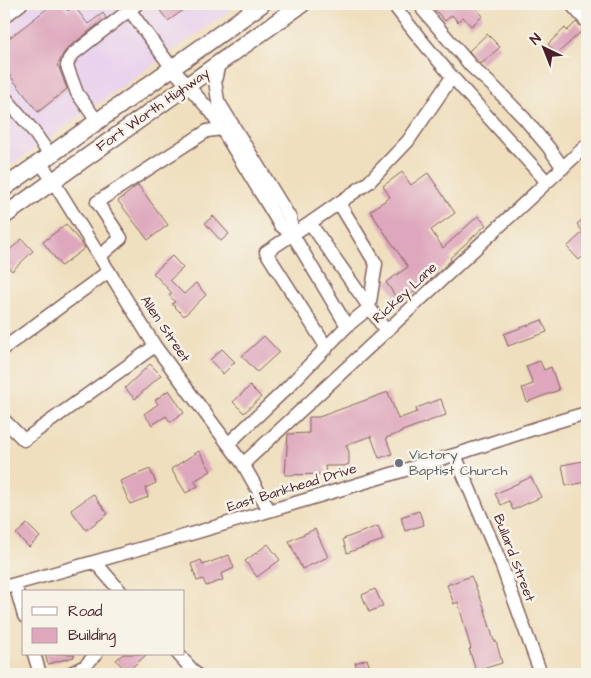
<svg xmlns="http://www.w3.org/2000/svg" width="591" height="678" font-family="'Architects Daughter',sans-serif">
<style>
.built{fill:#e9d2ee}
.building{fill:#dea7bd}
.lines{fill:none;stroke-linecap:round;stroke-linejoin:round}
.minor-casing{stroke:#84625e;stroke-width:15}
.major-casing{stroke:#84625e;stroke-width:19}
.minor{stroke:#fff;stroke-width:12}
.major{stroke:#fff;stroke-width:16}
.worship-dot{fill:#6b7280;stroke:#f7f3e8;stroke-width:2}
.labels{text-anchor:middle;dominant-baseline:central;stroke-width:5;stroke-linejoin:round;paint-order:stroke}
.street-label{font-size:14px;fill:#4a1f2b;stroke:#f7f3e8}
.worship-label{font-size:14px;fill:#5b616d;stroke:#f7f3e8;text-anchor:start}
</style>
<rect width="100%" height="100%" fill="#f7f3e8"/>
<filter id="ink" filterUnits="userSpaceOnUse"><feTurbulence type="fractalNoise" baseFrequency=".02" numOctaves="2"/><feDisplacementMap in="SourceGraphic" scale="10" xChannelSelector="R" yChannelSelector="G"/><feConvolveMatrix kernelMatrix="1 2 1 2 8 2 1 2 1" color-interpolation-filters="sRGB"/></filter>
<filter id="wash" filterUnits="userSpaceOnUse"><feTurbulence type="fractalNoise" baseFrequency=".0096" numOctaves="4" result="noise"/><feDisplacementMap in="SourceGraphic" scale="20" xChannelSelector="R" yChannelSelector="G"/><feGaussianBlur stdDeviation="1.12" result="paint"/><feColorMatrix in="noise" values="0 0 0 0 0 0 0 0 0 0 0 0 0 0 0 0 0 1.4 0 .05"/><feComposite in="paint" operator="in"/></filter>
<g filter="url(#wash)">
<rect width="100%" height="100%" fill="#efdfbe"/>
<!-- built -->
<path class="built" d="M4,4h235l-235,166z"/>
<g id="blocks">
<!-- building -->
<path class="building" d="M53,4h9l6,7 6,-5 14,18 15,-11 3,5 -38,30 -5,6 -4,9 -2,2 2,3 8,21 -29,23 -34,-44v-26z
M155,4h37l-24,17z
M443,4h29l11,12 -12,10 -8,-9 -5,5 -6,-7 -7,6 -10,-11z
M576,22l8,7 -27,25 -9,-10 17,-16 2,3z
M487,34l13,13 -19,17 -12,-13z
M402,172l9,13 17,-12 27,40 -24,17 12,18 35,-32 8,9 -36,33 1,2 -25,24 -27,18 -13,-20 22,-15 -38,-56 20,-14 -7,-11z
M138,185l30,40 -20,15 -30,-39z
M213,216l16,18 -8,7 -16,-18z
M587,216v36l-8,8 -12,-13 16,-15 -6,-8z
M66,224l19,24 -24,18 -18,-24z
M22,239l11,12 -21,20 -8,-9v-7z
M172,256l11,12 -13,12 14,14 12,-11 10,12 -22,21 -12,-12 3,-2 -6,-7 3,-2 -19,-20z
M542,320l5,12 -39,14 -4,-12z
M264,336l15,16 -22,20 -15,-16z
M222,349l13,13 -12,12 -13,-14z
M540,361l4,9 7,-3 8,23 -32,12 -5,-14 11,-4 -7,-18z
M150,364l11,11 -26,24 -10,-11z
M250,386l11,11 -17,16 -11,-11z
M169,390l15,23 -14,9 -4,-6 -14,9 -8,-11 14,-10 -3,-4z
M388,392l10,27 19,-7 -1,-4 25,-9 5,16 -44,16v1l-16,6 6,16 -13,4 -8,-22 -25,9 3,7v12l-5,2h-19l1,8 -41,1 3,-41 21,-1v-16h10z
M199,451l12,20 -17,10 4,5 -12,7 -15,-24z
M583,461l3,21 -20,4 -4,-21z
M150,469l6,14 -11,5 3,9 -18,7 -10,-23z
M531,477l10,20 -28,13 -4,-9 -8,4 -6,-11z
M93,494l15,20 -22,16 -15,-20z
M419,511l5,14 -19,6 -4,-14z
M27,524l13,13 -11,10 -13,-13z
M378,526l5,14 -36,13 -4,-14z
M315,529l13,28 -26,12 -13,-28z
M268,544l12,16 -23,17 -12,-16z
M229,555l5,13 -13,6 2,6 -17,6 -3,-7 -6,2 -6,-17 10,-4 2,5z
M471,576l13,31 10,34h2l6,22 -26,8 -7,-22h2l-13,-47 -4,2 -7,-19z
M375,589l8,17 -14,6 -7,-17z
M45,654h29v3l-26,7z
M123,654h24l-20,18 -11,-12z
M367,659l5,15h-13l-4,-11z"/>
</g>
</g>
<g filter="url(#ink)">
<use href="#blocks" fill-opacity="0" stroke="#84625e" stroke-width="1"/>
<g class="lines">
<!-- minor casing -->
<g class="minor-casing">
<path id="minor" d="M125,4l47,64 40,45 68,112 13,10 -3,-17 -72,-117 -3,-20 4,-18
M393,4c47,63 102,120 154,178
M422,4l1,6 49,57 23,21 29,30 25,30 14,20
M571,4l16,18
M4,17l17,-13
M4,96l27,32 19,27
M97,121l-20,-28 -10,-27 2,-7 4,-5 64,-50
M40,162l13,19 102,165 88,118 26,46
M339,203l37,61 -7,44 -22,18
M310,223l-44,29 61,96
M100,256l21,-18 -24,-36 110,-71 14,-2
M386,331l-76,-108 59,-41 39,-41 44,-64
M4,348l105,-77
M4,420l20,20 131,-94
M228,444l59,-56 60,-62 -54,-91
M455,455l45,106 41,113
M243,464l344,-319
M95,562l26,30
M15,584l9,32
M4,587c150,-41 300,-86 450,-132 44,-14 88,-30 133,-42
M34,654l6,20
M178,654l18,20
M69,674l16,-8 11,-12"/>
</g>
<!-- major casing -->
<g class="major-casing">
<path id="major" d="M4,188l258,-184
M4,216l298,-212"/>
</g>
<!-- minor -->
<use href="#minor" class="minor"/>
<!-- major -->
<use href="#major" class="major"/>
</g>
</g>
<!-- markers -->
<circle class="worship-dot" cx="399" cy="463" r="5"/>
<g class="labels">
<!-- street labels -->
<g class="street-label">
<text transform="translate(153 110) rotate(-35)">Fort Worth Highway</text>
<text transform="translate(405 293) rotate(-43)">Rickey Lane</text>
<text transform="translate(165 329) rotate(56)">Allen Street</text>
<text transform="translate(292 488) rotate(-17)">East Bankhead Drive</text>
<text transform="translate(514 558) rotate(69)">Bullard Street</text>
</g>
<!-- worship labels -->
<g class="worship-label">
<text x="409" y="455">Victory<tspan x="409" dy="16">Baptist Church</tspan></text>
</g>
</g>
<!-- margin -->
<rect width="591" height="678" fill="none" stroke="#f7f3e8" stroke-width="20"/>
<!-- legend -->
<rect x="22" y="590" width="162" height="65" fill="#f7f3e8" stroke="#b29e9c"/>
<rect x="32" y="607" width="25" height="8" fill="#ffffff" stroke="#b29e9c"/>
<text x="68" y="616" font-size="15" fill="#4a1f2b">Road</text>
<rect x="32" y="628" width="25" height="15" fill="#dea7bd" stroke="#b29e9c"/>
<text x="68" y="640" font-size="15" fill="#4a1f2b">Building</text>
<!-- north arrow -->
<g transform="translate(544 48) rotate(317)" stroke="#f7f3e8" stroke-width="4" paint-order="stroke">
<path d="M0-4L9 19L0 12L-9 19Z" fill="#4a1f2b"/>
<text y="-8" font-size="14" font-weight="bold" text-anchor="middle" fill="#4a1f2b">N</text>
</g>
</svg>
